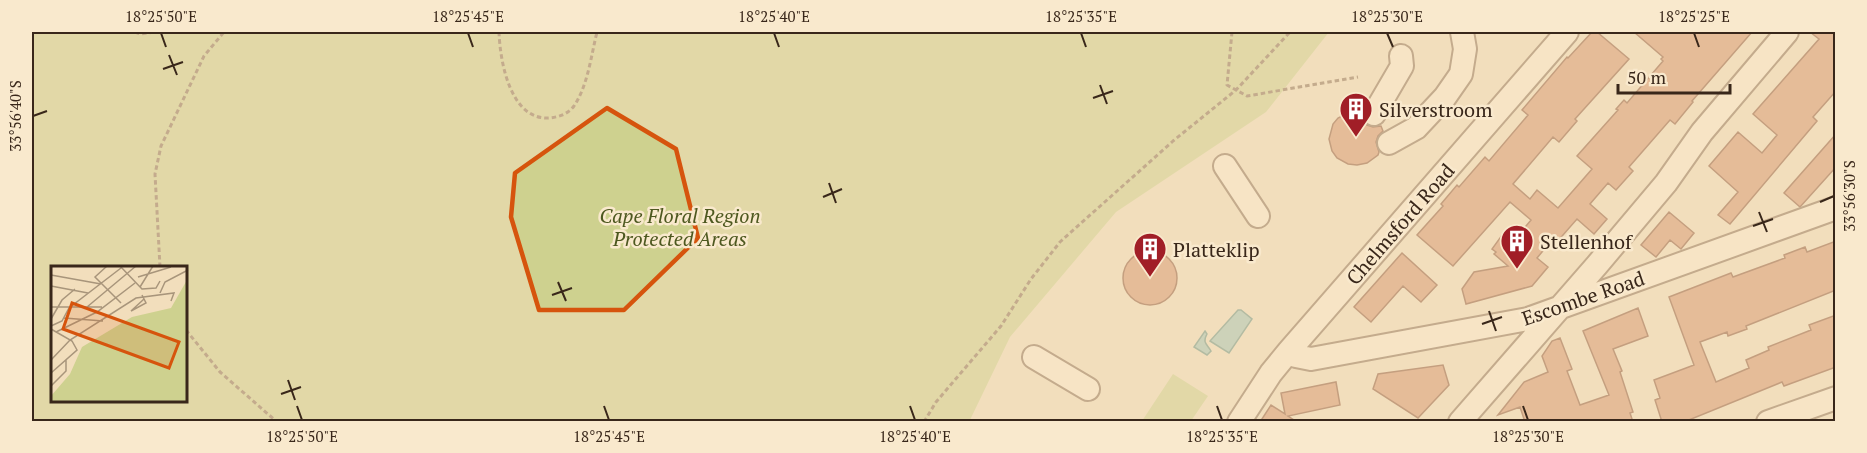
<svg xmlns="http://www.w3.org/2000/svg" width="1867" height="453" font-family="'PT Serif',serif">
<style>
.green{fill:#ced18f;fill-rule:evenodd}
.water{fill:#a1c3b6;stroke:#679184;stroke-width:1.5}
.building{fill:#d5926e;stroke:#8d5337;stroke-width:1.5}
.lines{fill:none;stroke-linecap:round;stroke-linejoin:round}
.minor-casing{stroke:#8c6e54;stroke-width:26}
.path{stroke:#8c6e54;stroke-width:3;stroke-dasharray:4.5 3;stroke-linecap:butt}
.minor{stroke:#fcecd0;stroke-width:22}
.marked{fill:none;stroke:#d6540d;stroke-width:4.5;stroke-linejoin:round}
.ticks{fill:none;stroke:#39271a;stroke-width:2}
.labels{text-anchor:middle;dominant-baseline:central;stroke-width:5;stroke-linejoin:round;paint-order:stroke}
.poi-label{font-size:20px;fill:#39271a;stroke:#f9e9cd;text-anchor:start}
.park-label{font-size:20px;font-style:italic;fill:#4d581f;stroke:#f9e9cd}
.street-label{font-size:20px;fill:#39271a;stroke:#f9e9cd}
.inset-road{fill:none;stroke:#a8957b;stroke-width:1.5}
.view{fill:#d6540d;fill-opacity:0.15;stroke:#d6540d;stroke-width:3}
.inset-edge{fill:none;stroke:#39271a;stroke-width:3}
.neatline{fill:none;stroke:#39271a;stroke-width:2}
.ticks-label{font-size:15px;text-anchor:middle;fill:#39271a}
</style>
<rect width="100%" height="100%" fill="#f2debc"/>
<!-- green -->
<path class="green" d="M32,32h1297l-63,80 -150,100 -106,125 -41,85 -937,-1zM52,267h134v133h-134z
M1173,374l35,22 -17,25h-49z"/>
<!-- water -->
<path class="water" d="M1238,310h3l11,9 -23,34 -19,-12z
M1205,331l2,3c-5,9 0,10 4,17l-4,4 -13,-8z"/>
<!-- building -->
<path class="building" d="M1592,32h5l32,27 -54,60 2,2 -18,21 -6,-5 -40,47 17,15 7,-9 21,18 34,-39 -15,-13 41,-46 -2,-1 8,-9 3,3 36,-42 -2,-2 2,-2 -29,-25h118l-60,69 1,1 -18,22 -5,-4 -41,47 4,4 -17,19 -8,-7 -18,21 17,15 -13,15 -17,-15 -21,24 -4,-3 -15,18 11,9 -16,19 -66,18 -4,-15 12,-17 34,-6 -14,-12 2,-2 -4,-3 13,-18 10,8 16,-19 -21,-18 -57,64 -36,-31 26,-29 -2,-2 16,-19 2,2 26,-30 4,4 39,-46 -6,-5 45,-53 1,1z
M1810,32h26v59l-23,26 4,4 -87,103 -12,-9 20,-23 -29,-26 29,-34 24,21 15,-18 -24,-21 66,-75z
M1352,111l9,1 1,8 5,5 6,2 8,-1 2,5 -5,5 -2,6 3,10 -1,3 -11,8 -10,2 -9,-1 -11,-6 -5,-7 -3,-12 4,-15 5,-6z
M1836,134v33l-36,40 -16,-14z
M1669,212l25,21 -13,16 -11,-9 -14,17 -15,-12z
M1836,241v49l-90,36 1,3 -19,7 -1,-4 -27,10 16,40 33,-14 -3,-8 23,-10 -1,-3 43,-17 -2,-5 27,-10v52l-52,19 -2,-4 -98,40h-22l-7,-22 5,-2 -6,-18 40,-15 -25,-68 62,-24 2,4 52,-19 -1,-3 21,-8 2,5z
M1123 278a27 27 0 1 1 54 0a27 27 0 1 1-54 0Z
M1402,253l35,32 -16,17 -18,-16 -32,36 -17,-15z
M1638,308l10,28 -35,13 9,22 -2,1 13,40 -3,1 3,9h-108l-5,-15 -22,8 26,-33 24,-10 -6,-16 10,-15 8,-3 12,31 -5,2 13,34 29,-10 -26,-64z
M1443,365l6,20 -31,33 -45,-29 5,-15z
M1336,382l4,23 -52,11 9,6h-37l11,-17 14,9 -4,-21z"/>
<g class="lines">
<!-- minor casing -->
<g class="minor-casing">
<path id="minor" d="M1374,114l28,-48 -1,-10
M1389,143l27,-15 29,-31 16,-23 4,-25 -3,-17
M1225,166l33,50
M1289,351l7,5 15,3 217,-40 308,-111
M1034,357l54,32
M1239,422l32,-49 18,-22 278,-319
M1460,422l137,-157 69,-82 36,-51 85,-100
M1768,422l68,-24"/>
</g>
<!-- path -->
<path class="path" d="M135,32l5,2 15,-2
M499,32c1,29 11,88 50,86 10,-1 19,-4 25,-12 14,-21 17,-50 23,-74
M1232,32l-5,53 20,11 111,-19
M160,267l-5,-93 6,-28 43,-90 20,-24
M186,330l34,42 57,50
M924,422l12,-20 65,-76 30,-47 29,-37 113,-101 63,-51 54,-58"/>
<!-- minor -->
<use href="#minor" class="minor"/>
</g>
<!-- marked area -->
<path d="M0 0H1867V453H0ZM607,108l69,41 22,89 -74,72h-85l-28,-93 4,-44z" fill="#f2debc" fill-opacity=".55" fill-rule="evenodd"/>
<path class="marked" d="M607,108l69,41 22,89 -74,72h-85l-28,-93 4,-44z"/>
<!-- ticks -->
<path class="ticks" d="M161,33l5,14M468,33l5,14M774,33l5,14M1081,33l5,14M1387,33l6,14M1694,33l5,14M169,55l8,20M163,69l20,-7M1100,85l7,19M1093,98l20,-7M33,116l14,-5M829,183l7,20M823,197l19,-8M1820,202l14,-6M1759,212l8,20M1753,226l20,-7M558,282l8,19M552,295l20,-7M1489,311l7,20M1482,324l20,-7M288,380l7,20M281,394l20,-7M297,406l5,14M604,406l5,14M910,406l5,14M1217,406l5,14M1523,406l5,14"/>
<!-- icons -->
<defs>
<g id="building-pin" transform="scale(1.725)"><path d="M0 17L-7.5 6A9.5 9.5 0 1 1 7.5 6Z" fill="#a11e27" stroke="#f9e9cd"/><path d="M-4-6H4V6H1V3H-1V6H-4ZM-2.5-4.3h1.7v1.8h-1.7ZM.8-4.3h1.7v1.8H.8ZM-2.5-1h1.7V.8h-1.7ZM.8-1h1.7V.8H.8Z" fill="#fff"/></g>
</defs>
<g fill-rule="evenodd">
<use href="#building-pin" x="1356" y="109"/>
<use href="#building-pin" x="1517" y="241"/>
<use href="#building-pin" x="1150" y="249"/>
</g>
<g class="labels">
<!-- poi labels -->
<g class="poi-label">
<text x="1379" y="109">Silverstroom</text>
<text x="1540" y="241">Stellenhof</text>
<text x="1173" y="249">Platteklip</text>
</g>
<!-- park labels -->
<g class="park-label">
<text x="680" y="215">Cape Floral Region<tspan x="680" dy="23">Protected Areas</tspan></text>
</g>
<!-- street labels -->
<g class="street-label">
<text transform="translate(1400 224) rotate(-49)">Chelmsford Road</text>
<text transform="translate(1583 298) rotate(-19)">Escombe Road</text>
</g>
</g>
<!-- overview -->
<g transform="translate(51 266)">
<rect width="136" height="136" fill="#f2debc"/>
<path d="M136,14v122h-136v-6l19,-22 12,-27 50,-30 39,-9z" fill="#ced18f"/>
<path class="inset-road" d="M56,0l-12,11 26,26M69,0l22,23 14,-1 4,-7M0,9l50,9M87,11l33,-10M0,20l37,7M89,21l13,-21M109,27l5,-11 23,-12M91,29l4,8 -15,8 13,-12M0,41h51M36,41l49,-41M13,52l39,3M0,53l11,-19 13,-11M0,60l11,-5 7,-13 52,-40M0,63l21,12 5,9 -26,23M5,66l41,-20 38,-29M0,94l19,-20 66,-42 38,-5 -3,8M0,120l15,-15v-11"/>
<path class="view" d="M21,37l107,39 -10,26 -106,-39z"/>
<rect width="136" height="136" class="inset-edge"/>
</g>
<!-- border -->
<rect width="1867" height="453" fill="none" stroke="#f9e9cd" stroke-width="66"/>
<!-- scale -->
<path d="M1618 84v9h112v-9" fill="none" stroke="#39271a" stroke-width="3"/>
<text x="1627" y="84" font-size="18" fill="#39271a" stroke="#f9e9cd" stroke-width="4.5" paint-order="stroke">50 m</text>
<rect x="33" y="33" width="1801" height="387" class="neatline"/>
<g class="ticks-label">
<text x="161" y="22">18°25'50"E</text>
<text x="468" y="22">18°25'45"E</text>
<text x="774" y="22">18°25'40"E</text>
<text x="1081" y="22">18°25'35"E</text>
<text x="1387" y="22">18°25'30"E</text>
<text x="1694" y="22">18°25'25"E</text>
<text transform="translate(16 116) rotate(-90)" y="5">33°56'40"S</text>
<text transform="translate(1850 196) rotate(-90)" y="5">33°56'30"S</text>
<text x="302" y="442">18°25'50"E</text>
<text x="609" y="442">18°25'45"E</text>
<text x="915" y="442">18°25'40"E</text>
<text x="1222" y="442">18°25'35"E</text>
<text x="1528" y="442">18°25'30"E</text>
</g>
</svg>
